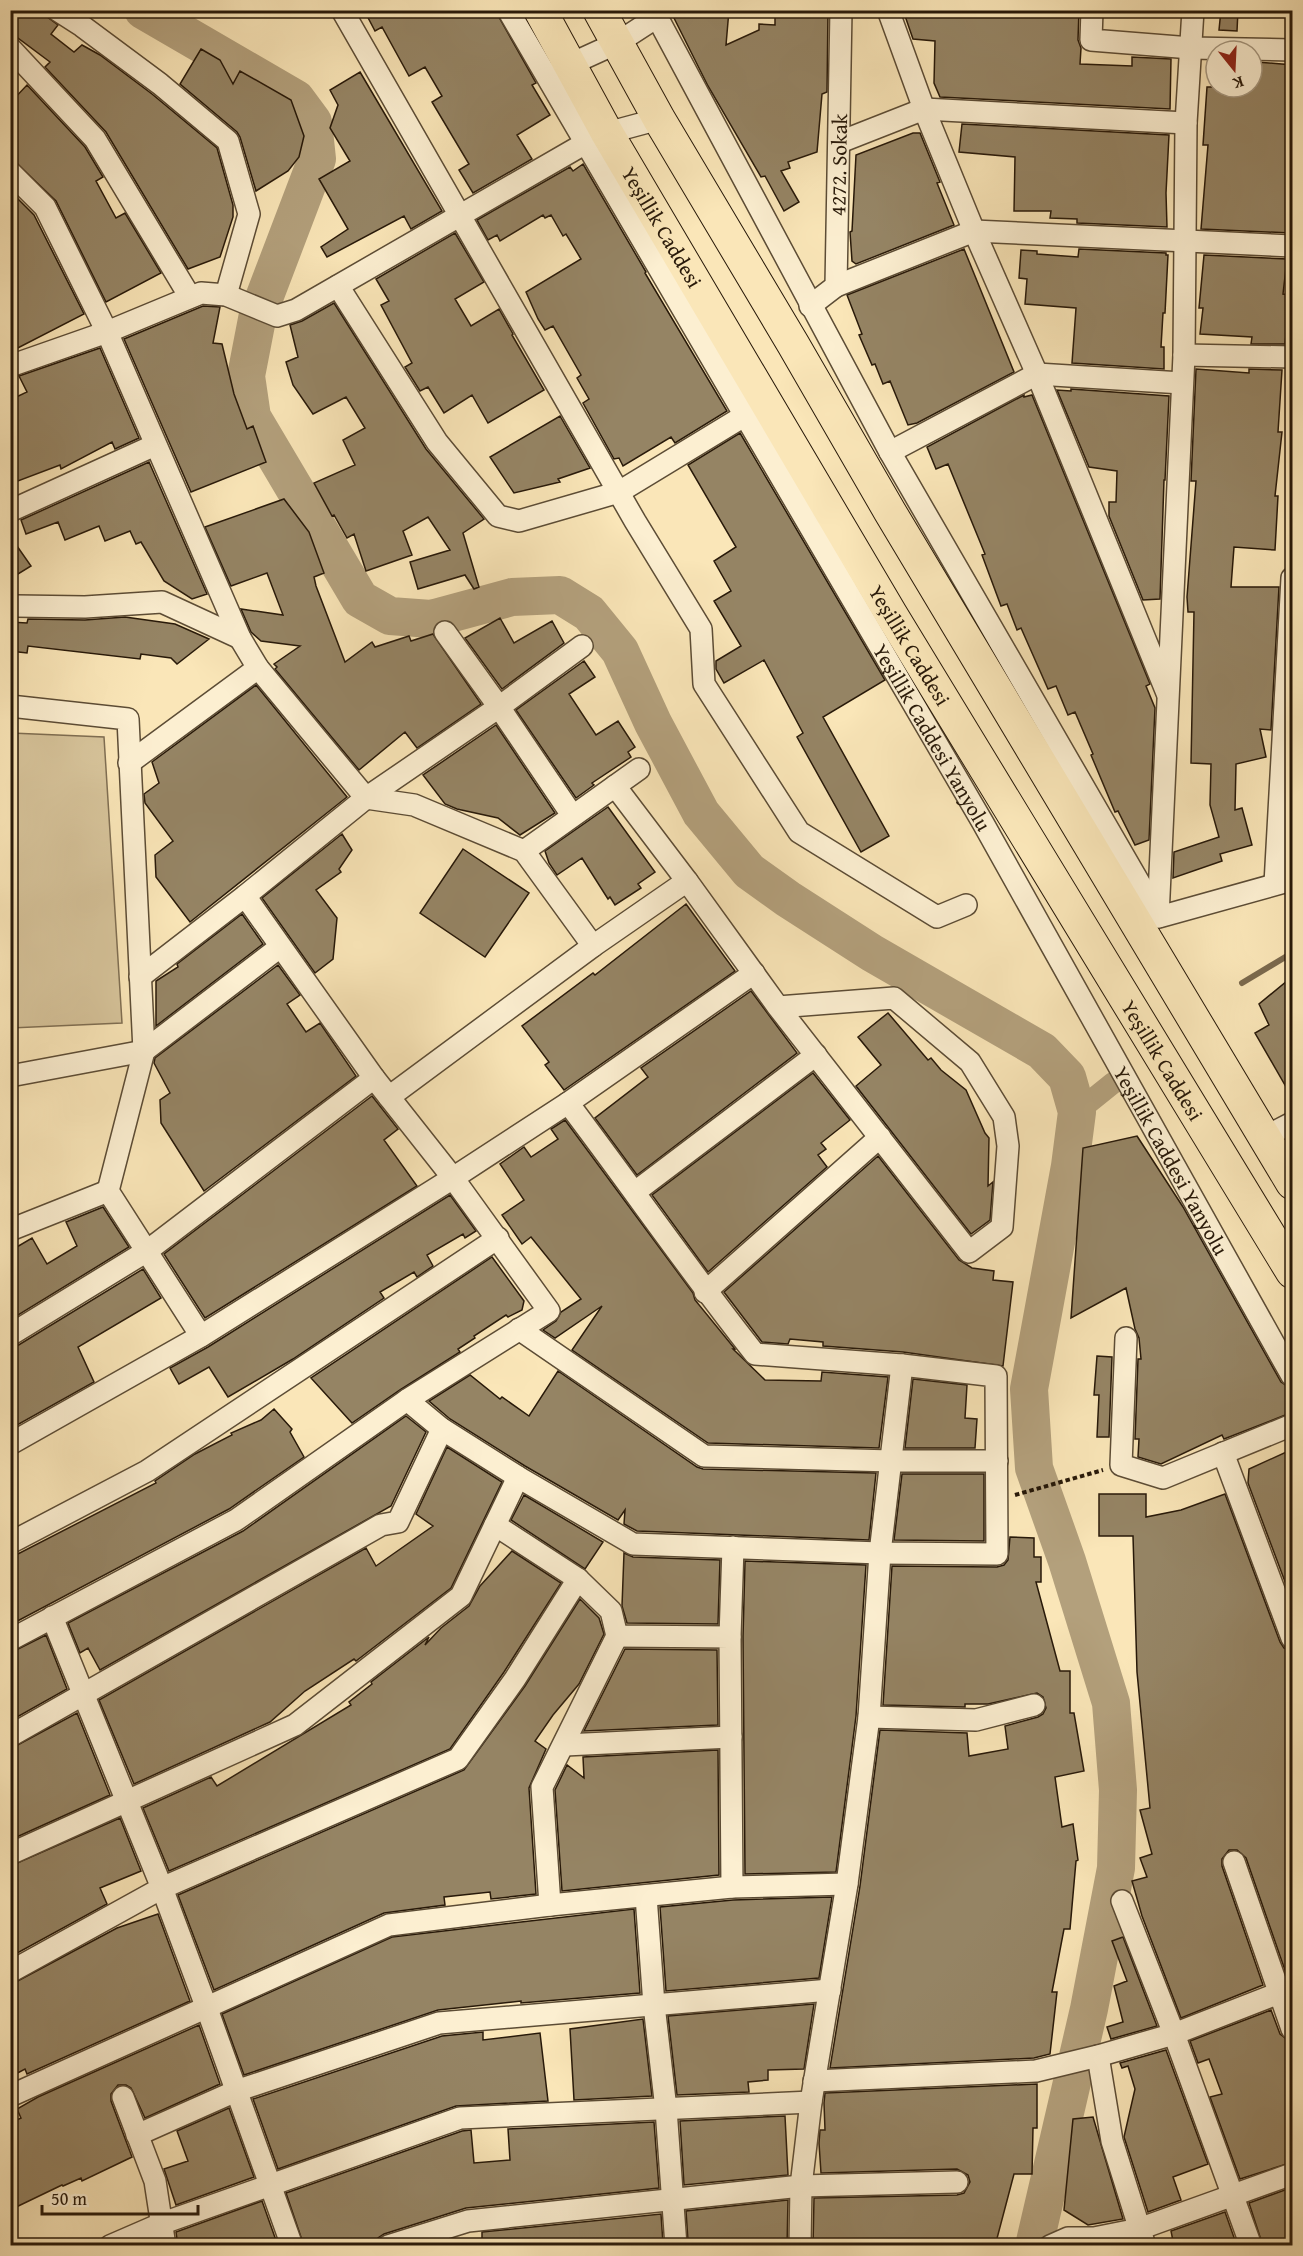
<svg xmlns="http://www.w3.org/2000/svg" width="1303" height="2256" font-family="'Gentium Book Plus',serif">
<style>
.green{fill:#d6c39a;stroke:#7f6e52;stroke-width:1.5}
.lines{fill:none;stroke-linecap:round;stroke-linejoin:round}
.stream{stroke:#7b6a4e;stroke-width:6}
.canal{stroke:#b3a07c;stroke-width:22}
.river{stroke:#b3a07c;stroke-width:38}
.building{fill:#958464;stroke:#281909;stroke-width:1.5}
.minor-casing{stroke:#5c4c35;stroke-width:24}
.highway-casing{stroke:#281909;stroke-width:34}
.path{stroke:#281909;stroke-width:4;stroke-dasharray:4.5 3;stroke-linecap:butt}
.minor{stroke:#fcefd1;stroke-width:21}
.highway{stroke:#fae6b8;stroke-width:32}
.labels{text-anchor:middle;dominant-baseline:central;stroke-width:6;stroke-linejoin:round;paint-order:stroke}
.street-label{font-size:21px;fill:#281909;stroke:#fcefd1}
</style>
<rect width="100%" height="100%" fill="#fae6b8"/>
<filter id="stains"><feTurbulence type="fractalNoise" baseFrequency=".00333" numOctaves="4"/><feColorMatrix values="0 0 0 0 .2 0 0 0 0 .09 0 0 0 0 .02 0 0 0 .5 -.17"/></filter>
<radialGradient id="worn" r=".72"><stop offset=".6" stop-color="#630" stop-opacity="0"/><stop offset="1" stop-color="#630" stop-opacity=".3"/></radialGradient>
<!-- green -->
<path class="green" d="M11,733l93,4 18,286 -111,5z"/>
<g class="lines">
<!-- stream -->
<path class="stream" d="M1242,983l50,-30"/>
<!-- canal -->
<path class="canal" d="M1077,1112l36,-29"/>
<!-- river -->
<path class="river" d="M143,10l153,89 17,23 4,37 -59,155 -12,62 6,41 108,182 30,17 41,3 81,-22 48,-2 29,18 31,38 33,72 48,90 48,58 39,28 84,54 170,98 25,26 10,35 -7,54 -41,223 5,79 33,93 44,142 7,87 -2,78 -27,141 -55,237"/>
</g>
<!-- building -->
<path class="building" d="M18,10h26l2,6 12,9 -7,9 23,18 8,-7 18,10 52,39 65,54 16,57v12l-13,40 -32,12 -82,-137 -61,-65 5,-5 -40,-30v-13z
M364,10h131l41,73 -4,2 18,30 -33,20 15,24 -59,34 -14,-23 10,-6 -37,-62 10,-6 -17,-29 -16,9 -27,-49 -7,4z
M670,10h59l-3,35 33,-15v-6l16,1v-15h53l-1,82 -5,2 -5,58 -29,10 2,6 -9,3 18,31 -15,9 -19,-35 -4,1 -53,-91z
M903,10h176l-1,30 3,8 -1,16 52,2v-9l39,2 -1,50 -230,-12 -6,-14 1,-42 -22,-2z
M1221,10h17l-1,21 -18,-1z
M201,49l19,11 13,24 7,-13 51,29 13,36 -5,21 -11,14 -32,20 -16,-54 -3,-5 -57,-48z
M1257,62l36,3v148l-2,20 -90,-4 7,-84h-5l4,-58h48z
M360,72l82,139 -31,18 -7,-13 -77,41 -6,-10 27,-18 -29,-50 31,-18 -20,-33 8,-23 -8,-15z
M27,85l58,62 18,30 -7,4 20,37 9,-5 36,60 -55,29 -50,-101 -46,-44v-54z
M962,124l207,11 -3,58 1,34 -90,-4v-4l-27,-1 1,-7h-37l1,-54 -56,-5z
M913,133h7l20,49 -3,1 17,42 -98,39 -4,-3 -2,-29 2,-1 4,-76z
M583,164l63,108 -1,1 82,138 -52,32 -4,-6 -48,29 -4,-8 -5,1 -31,-56 6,-4 -12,-21 4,-3 -28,-49 -8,4 -7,-11 -12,-27 55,-33 -15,-25 -3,2 -12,-21 -6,3 -2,-3 -43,26 -3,-6 -9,5 -11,-20 93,-53 3,4z
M10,191l24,24 50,99 -74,38z
M455,233l29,49 -29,17 16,27 28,-17 14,25 -1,1 32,55 -56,33 -16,-28 -28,18 -16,-26 -8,4 -15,-24 7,-4 -31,-58 8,-4 -13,-22z
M964,249l50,123 -97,51 -9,2 -18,-44 -7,3 -8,-20 -3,1 -13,-30 3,-1 -15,-39z
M1079,249l87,4v2h2l-3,58h-2l-2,34h3v22l-92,-6 4,-55 -51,-4 2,-25 -8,-1 2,-28 16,1v3l41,3z
M1204,255l83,4 -4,35 7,1 -5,49h-34l1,-7 -52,-3 3,-26h-4z
M334,303l92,146 58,70 -21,14 16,54 -5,2 -9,-14 -47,14 -8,-27 40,-12 -22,-33 -25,14 9,24 -46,16 -12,-37 -7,4 -13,-23 -2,1 -18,-33 41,-18 -12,-25 22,-12 -19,-31 -33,17 -20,-29 -7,-23 12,-5 -8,-32 12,-4z
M203,306l17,1 -7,36 9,1 12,50 13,35 6,-3 13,36 -75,30 -67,-153z
M100,348l39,90 -24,11 -3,-7 -51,27 -1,-4 -50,19v-84l17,-8 -8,-16z
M1196,369l53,4v-4l33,1 -4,62h4l-7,64h3l-3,54 -41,-3 -3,40h48l-8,143 -11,-1 6,28 -30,7 -1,46 7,-2 10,37 -32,9 2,7 -49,17 1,-26 45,-15 -9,-32 1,-41 -20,-1 3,-151h-6l-1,-15 9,-116h-5z
M1071,389l98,7 -4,84h-1l-4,119 -17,1 -34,-84v-14h7l1,-31 -28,-4 -32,-77 14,1z
M1024,395v2l8,-2 118,289 -4,2 9,22 -6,132 -14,5 -17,-34 -3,1 -24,-57 2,-1 -18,-42 -7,3 -12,-29 -8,3 -27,-61 -4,2 -10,-26 -6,2 -19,-51 3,-1 -37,-90 -12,5 -9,-22z
M560,416l30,52 -32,11 2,3 -46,11 -24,-36z
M740,433l145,247 -62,37 66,119 -28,16 -64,-115 6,-4 -39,-73 -40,23 -8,-14v-8l25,-15 -27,-45 17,-10 -17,-30 22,-14 -48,-82z
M149,462l58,132 -15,5 -28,-18 -23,-39 -5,2 -6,-13 -25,10 -6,-15 -34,14 -7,-18 -32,12 -5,-14z
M284,499l25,33 15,41 -10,4 2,9 29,76 27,-20 3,5 34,-11 2,5 22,-7 48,70 -64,44 -12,-16 -46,38 -84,-101 2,-2 -3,-3 26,-18 -39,-5 -10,-9 -10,-23 42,6 -16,-42 -36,13 -26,-59z
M10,536l21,30 -21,13z
M125,617l50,7 34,15 -32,25 -6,-6 -30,-4 -1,5 -112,-13 -1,7 -17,-2v-29l17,1 1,-4 57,1z
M500,618l14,25 38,-22 12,22 -62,46 -37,-51z
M584,661l11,16 -26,17 27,41 22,-14 17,26 -7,5 3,5 -39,26 2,2 -18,13 -60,-88z
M256,685l91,112 -157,125 -34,-45 -1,-22 18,-14 -28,-38 -1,-9 15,-11 -7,-21z
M496,725l59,88 -35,22 -22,-17 -41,-9 -12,-5 -22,-29z
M608,807l47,65 -17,12 3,4 -26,17 -5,-8 -2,2 -26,-41 -25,17 -8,-12 -4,-12z
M342,834l10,16 -13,19 2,3 -25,18 21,28 -4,41 -18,14 -53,-75z
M463,849l66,44 -44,64 -65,-44z
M686,904l49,67 -171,119 -19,-25 4,-3 -27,-36 71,-53 2,2z
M242,914l21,30 -107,82v-45l22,-14 -1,-3z
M278,965l22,30 -13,9 19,28 14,-9 36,53 -152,115 -43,-68 -1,-23 10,-7 -16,-30 1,-5z
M1293,976v123l-38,-66 14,-8 -10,-21z
M751,991l46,62 -160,122 -42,-57 53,-41 -7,-9z
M888,1013l40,47 3,-2 10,12 25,20 19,43 4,5 -1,48 5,-4 -3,38 -19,14 -115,-148 25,-21 -23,-28z
M813,1073l37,47 -29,23 5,6 -8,6 9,12 -119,105 -56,-77z
M372,1096l26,33 -14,11 33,46 -212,132 -41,-64z
M565,1120l128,173 2,7 40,49h-2l32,31 56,1 1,-9 66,5 -9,71 -171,-5 -136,-93 30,-44 -47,32 -12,-8 13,-9 5,-9 20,-13 -50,-62 -9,7 -20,-29 22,-15 -24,-36 24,-17 7,10 27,-18 -7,-10z
M1137,1136l46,71 98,175 9,6 3,6v18l-69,27 -2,-4 -61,29 -23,-7 1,-18h-4l3,-80h3l-2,-21 -4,-9 -9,-41 -55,30 12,-170z
M878,1156l81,104 13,8 22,3 -1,9 20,2 -10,84 -100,-14 -80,-6v-4l-33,-3 -2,5 -26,-2 -38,-50z
M450,1195l26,36 -11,7 -2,-4 -36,21 6,11 -16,11 -3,-5 -34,20 4,6 -91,61 -65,38 -19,-30 -30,17 -9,-16 38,-21z
M103,1207l26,40 -119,73v-69l22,-13 15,26 30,-18 -11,-24z
M492,1257l32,44 -2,9 -14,7 -2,-2 -32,21 1,2 -17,11 2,3 -60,38 -48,33 -41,-45z
M143,1269l18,29 -83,49 16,35 -84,47v-81l7,-2z
M1097,1356l15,1 -3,80h-12l2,-42h-5z
M558,1371l139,96 6,2 173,4 -7,67 -232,-9 -13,-7 1,-14 -7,10 -93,-54 -75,-47 -21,-18 41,-26 30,24 2,-2 27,19z
M913,1379l54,6 -2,33 12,1 -2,29h-70z
M274,1409l18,20 -2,3 14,25 -75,52 -219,116v-67l146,-75 -1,-2 40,-27 37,-19 -1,-2 30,-13z
M406,1416l20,16 -35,74 -291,164 -12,-22 -8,5 -12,-30 175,-92z
M447,1447l55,35 -51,106 -95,73 -2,-2 -49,32 -35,31 -136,62 -35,-84 267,-152 10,18 57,-40 -17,-12z
M1293,1449v154l-45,-120 1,-14z
M902,1474h82v67l-90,-1z
M1099,1494h47v23l35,-7 44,-16 55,148 4,6 9,2v325l-6,1 -41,-118 -9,-8h-8l-7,9v7l41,119 -82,33 -39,-102 -10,-35 15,-4 -7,-19 12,-4 -12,-44 10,-2 -13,-136 -4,-136h-34z
M524,1495l79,47 -18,27 -74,-49z
M1010,1537l24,1v19h7v25h-5l24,89h10v42h4l10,58 -29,6 7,50 11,-3 5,36 -2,1 -6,68h-6l-12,63h5l-7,62 -16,4 -204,10 30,-182 20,-156 87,3 2,23 39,-7 -3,-23 33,-9 5,-3 3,-6 -3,-11 -6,-4 -49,11h-23v3l-82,-2 9,-139 105,1 7,-2 4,-5z
M512,1551l49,32 -57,89 -54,77 -281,122 -26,-63 68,-31 6,9 134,-81 -2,-3 23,-18 -1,-2 58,-45 -4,8 16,-17 28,-22 11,-20z
M624,1553l9,4 87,3 -2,64 -91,-1 -5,-17z
M745,1561l121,4 -10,151 -20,156 -91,2 -2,-237z
M580,1599l19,19 5,16 -25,50 -26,31 -18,26 11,8 -17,39 7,106 -45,5 -1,-7 -46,5 1,8 -61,8 -170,77 -36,-95 286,-125 61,-84z
M46,1635l21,54 -57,32v-68z
M625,1649l92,1 1,75 -134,6z
M77,1713l33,82 -100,45v-91z
M718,1750l1,125 -157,16 -7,-101 12,-25 17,13 -1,-21z
M120,1818l21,53 -41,17 7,16 -97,53v-91z
M832,1897l-13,81 -153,13 -6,-84 73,-7z
M634,1909l6,84 -119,10v-2l-83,9 -194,65 -22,-61 170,-77z
M158,1914l32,87 -163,73 -2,-5 -15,8v-92l107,-57z
M1123,1937l34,89 -46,13 -4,-12 16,-5 -9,-36 13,-5 -15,-40z
M814,2004l-10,65 -36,1v10l-20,2 1,10 -72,3 -9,-79z
M1271,2010l9,24 9,7 4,9v112l-53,17 -30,-82 12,-3 -13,-35 -11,4 -8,-22z
M643,2019l9,77 -78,4 -4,-71z
M199,2025l21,59 -75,34 -14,-30 -5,-3h-8l-7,9v7l21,56 -50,24 -1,-3 -18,8 -1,-1 -52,25v-87l11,-5 -4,-9 21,-12z
M483,2032v8l57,-7 8,68 -92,5 -178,63 -25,-70 189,-63z
M1166,2050l42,114 -35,13 8,23 -33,12 -24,-75 11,-48 -7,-23 -6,2 -2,-5z
M1037,2084v44h-4l-1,46h-18l-19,72h-182l1,-48 143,-3 7,-2 6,-11 -2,-7 -11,-6 -136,4 -2,-30 1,-13h5l-1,-27 1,-10z
M229,2108l25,69 -78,28 -12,-36 24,-8 -11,-30z
M785,2116l3,59 -104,10 -4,-64z
M1093,2117l30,102 -35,6 -24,-15 9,-91z
M654,2122l5,66 -193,20 -82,26 -6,4 -2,8h-72l-18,-53 176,-62 9,-1 3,33 36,-3 -2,-31z
M1293,2187v59h-30l-14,-43z
M788,2200l-1,46h-68l-1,-7 -30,2 -2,-30z
M262,2201l16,45h-100l-2,-14z
M1225,2212l12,34h-63l-3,-15z
M661,2214l2,30 -181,2v-14z"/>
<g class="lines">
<!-- minor casing -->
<g class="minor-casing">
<g id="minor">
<path d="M57,10l25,16 78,58 68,57 21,73 -23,81"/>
<path d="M342,10l293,511 66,108 3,55 95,148 138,85 29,-12"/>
<path id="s1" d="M508,10l475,813 309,553"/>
<path d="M657,10v7l233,435 269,465 133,-37"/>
<path d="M888,10l36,99 50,122 63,143 130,319"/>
<path d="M1092,10l-1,30 100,8 101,2"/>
<path d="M10,48l85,91 95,158"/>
<path d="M560,69l57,-26 40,-26"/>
<path d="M840,142l84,-33 262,14"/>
<path d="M10,172l35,35 62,125 133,306 18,30 108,130 48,7 110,46 69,95 94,-65 91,126 191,245 33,-25 6,-81 -4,-29 -34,-55 -76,-64 -116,9"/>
<path d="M338,286l99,156 61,74 21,5 100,-29 125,-76"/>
<path d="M836,286l138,-55 318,15"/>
<path id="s2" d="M810,306l26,-20 5,-276"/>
<path d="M1184,355l108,2"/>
<path d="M10,366l97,-34 94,-39 25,2 51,21 19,-6 288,-166 23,-11 52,-14"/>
<path d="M890,452l147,-78 145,9"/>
<path d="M10,511l145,-66"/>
<path d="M16,606l69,1 77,-5 78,36"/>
<path d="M445,632l54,75 73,108"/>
<path d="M10,706l118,13 16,332 -36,140 93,145"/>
<path d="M129,763l129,-95"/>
<path d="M615,786l72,95"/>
<path d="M524,851l115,-82"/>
<path d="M1275,884l17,-306"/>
<path d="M1158,917l26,-562 2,-232 7,-113"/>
<path d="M140,977l105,-81 121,-98 133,-91 83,-61"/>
<path d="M10,1076l134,-25 136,-104"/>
<path d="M389,1097l204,-151"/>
<path d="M1265,1137l27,-14"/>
<path d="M635,1192l181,-137"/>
<path d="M10,1230l98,-39"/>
<path d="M705,1292l175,-155"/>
<path d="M519,1329l185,127 188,5h105"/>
<path d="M10,1335l137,-84 227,-173"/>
<path d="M1126,1338l-5,127 42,13 129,-53"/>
<path d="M407,1400l35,29 76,48 115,67 247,9 117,1 -1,-178 -94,-11 -147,-11c-65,-82 -124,-168 -187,-251"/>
<path d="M10,1444l191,-108 252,-158 115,-75 186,-130"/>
<path d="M1223,1453l69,185"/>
<path d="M495,1525l83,54 33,32 6,25 113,1 2,250"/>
<path d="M10,1543l137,-72 351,-233"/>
<path d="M52,1617l110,271 44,118 86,240"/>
<path d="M730,1637l3,-90"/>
<path d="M10,1640l226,-120 171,-120 142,-89 -96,-133 -79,-100 -129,-182"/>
<path d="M869,1717l107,3 58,-15"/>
<path d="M10,1736l371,-211 17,-3 44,-93"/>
<path d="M565,1745l166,-8"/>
<path d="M10,1854l285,-129 166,-129 57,-119"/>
<path d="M1234,1862l58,167"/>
<path d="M646,1896l8,109 12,104 10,137"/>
<path d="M1122,1901l52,133 77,212"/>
<path d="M550,1905l-8,-118 75,-151"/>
<path d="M10,1972l152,-84 296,-129 57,-80 63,-100"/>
<path d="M1098,2056l14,85 33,105"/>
<path d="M814,2081l222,-10 62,-15 76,-22 118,-46"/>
<path d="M10,2096l379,-171 161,-20 182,-18 115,-3"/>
<path d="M123,2097l32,84 10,65"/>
<path d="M137,2135l99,-44 203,-68 391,-33"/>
<path d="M110,2246l53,-23 297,-105 351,-16"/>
<path d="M388,2246l80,-25 333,-35 156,-4"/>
<path d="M800,2246l1,-60 10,-84 36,-218 22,-167 11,-164 22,-188"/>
<path d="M1050,2246l18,-8h26l45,-9 153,-55"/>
</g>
</g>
<!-- highway casing -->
<g class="highway-casing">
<g id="highway">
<path id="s3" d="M540,10l67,123 284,481 401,658"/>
<path d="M599,10l60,109 134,225 97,168 402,671"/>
</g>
</g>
<!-- path -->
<path class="path" d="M1015,1495l88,-25"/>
<!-- minor -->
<use href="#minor" class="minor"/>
<!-- highway -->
<use href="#highway" class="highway"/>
</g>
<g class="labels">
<!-- street labels -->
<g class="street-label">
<text stroke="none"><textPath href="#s2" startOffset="154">4272. Sokak</textPath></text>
<text stroke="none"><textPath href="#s3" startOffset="249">Yeşillik Caddesi</textPath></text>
<text stroke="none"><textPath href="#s3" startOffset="735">Yeşillik Caddesi</textPath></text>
<text stroke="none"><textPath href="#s1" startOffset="842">Yeşillik Caddesi Yanyolu</textPath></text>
<text stroke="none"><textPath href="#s3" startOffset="1221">Yeşillik Caddesi</textPath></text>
<text stroke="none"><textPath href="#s1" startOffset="1328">Yeşillik Caddesi Yanyolu</textPath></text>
</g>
</g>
<!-- margin -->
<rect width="1303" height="2256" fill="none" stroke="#fae6b8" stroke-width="36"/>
<rect x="12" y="12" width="1279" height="2232" fill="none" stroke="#281909" stroke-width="3"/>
<rect x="18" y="18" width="1267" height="2220" fill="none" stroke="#281909" stroke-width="1.5"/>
<!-- north arrow -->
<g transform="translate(1234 69) rotate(162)"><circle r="28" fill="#fcefd1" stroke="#a79981" stroke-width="1.5"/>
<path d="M0-4.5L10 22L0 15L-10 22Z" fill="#8f2418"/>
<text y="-9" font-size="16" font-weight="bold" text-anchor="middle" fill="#281909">K</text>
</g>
<!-- scale -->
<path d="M42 2205v9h156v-9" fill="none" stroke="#281909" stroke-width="3"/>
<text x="51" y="2205" font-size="18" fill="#281909" stroke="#fcefd1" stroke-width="4.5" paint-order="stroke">50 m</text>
<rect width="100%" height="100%" filter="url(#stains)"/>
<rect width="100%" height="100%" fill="url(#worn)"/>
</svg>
